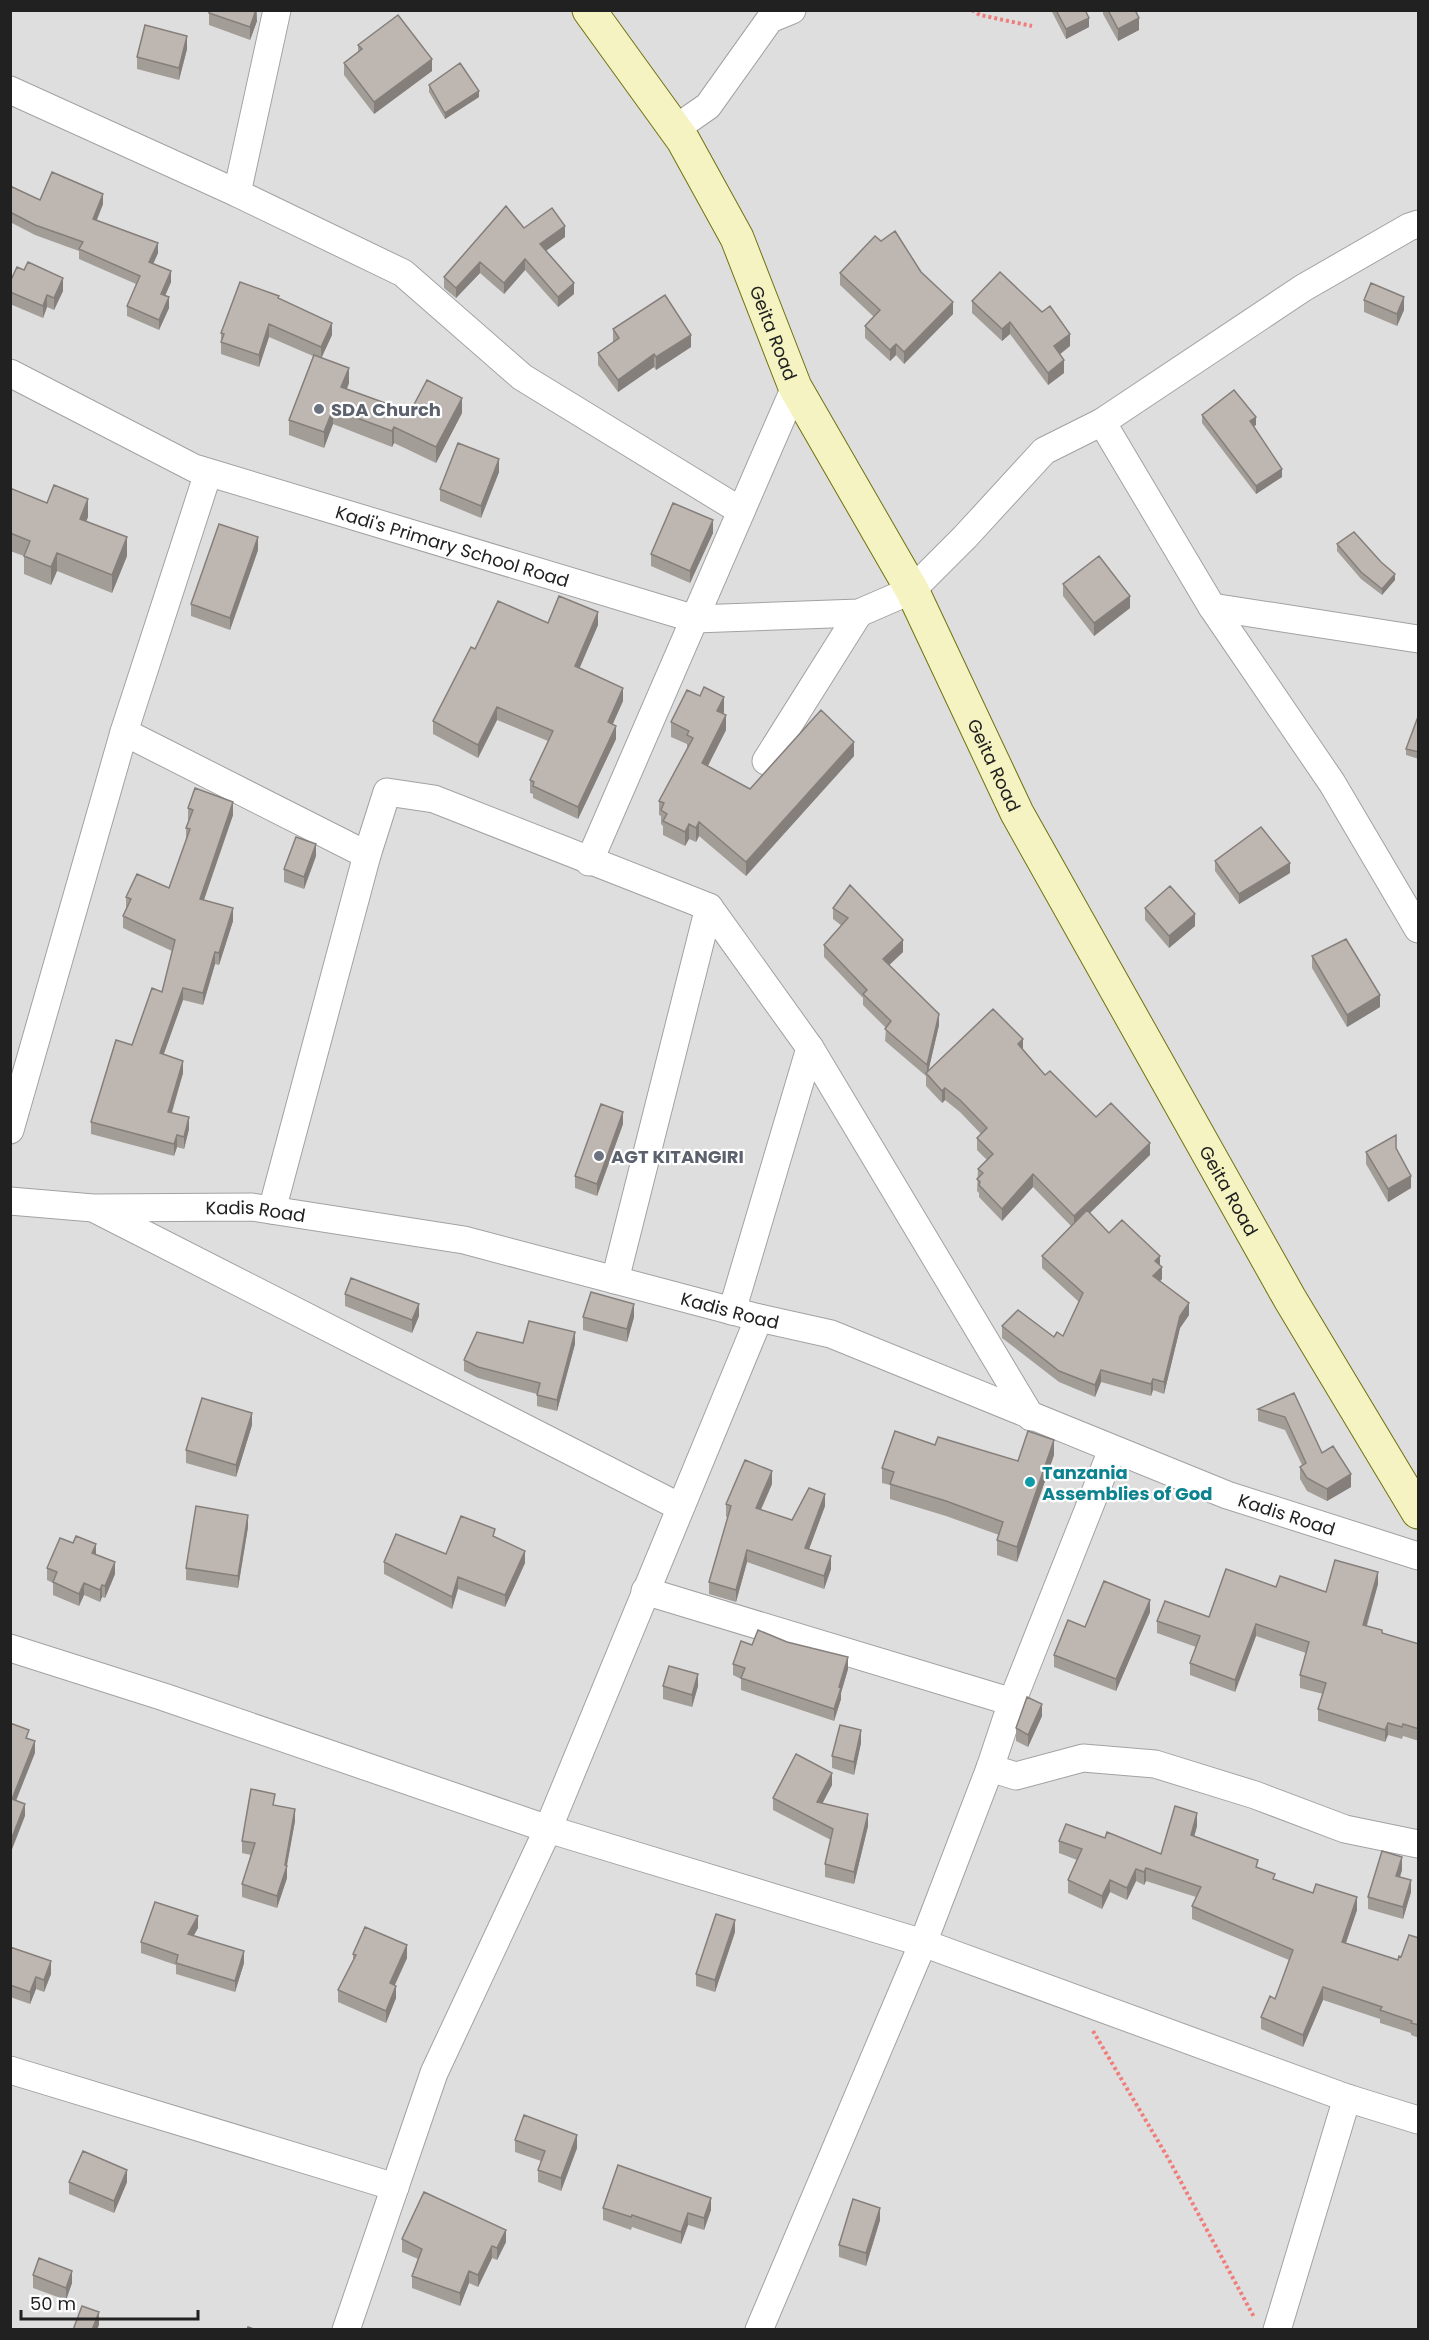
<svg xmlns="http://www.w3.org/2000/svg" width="1429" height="2340" font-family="Poppins,sans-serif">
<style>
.residential{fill:#dfdede}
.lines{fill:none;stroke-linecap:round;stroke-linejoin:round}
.street-casing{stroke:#a2a2a2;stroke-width:29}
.secondary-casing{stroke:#6f720e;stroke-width:35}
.path{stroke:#ef7d7b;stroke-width:4;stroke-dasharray:3 3;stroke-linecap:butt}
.street{stroke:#fff;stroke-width:27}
.secondary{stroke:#f5f3c2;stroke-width:33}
.wall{fill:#a39d98}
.shaded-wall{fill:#857f7c}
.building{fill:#beb6b1;stroke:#857f7c;stroke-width:1.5}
.worship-dot{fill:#6b7280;stroke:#fff;stroke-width:2}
.culture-dot{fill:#0f9aa8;stroke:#fff;stroke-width:2}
.labels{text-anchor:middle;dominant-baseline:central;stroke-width:4.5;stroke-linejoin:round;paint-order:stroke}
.street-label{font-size:18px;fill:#212121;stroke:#fff}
.worship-label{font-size:18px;font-weight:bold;fill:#5b616d;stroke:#fff;text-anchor:start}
.culture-label{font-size:18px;font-weight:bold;fill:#0d838f;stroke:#fff;text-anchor:start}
</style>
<rect width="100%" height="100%" fill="#f0ede8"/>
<!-- residential -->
<path class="residential" d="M11,11h1407v2318h-1407z"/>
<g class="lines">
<!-- street casing -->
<g class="street-casing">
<g id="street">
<path d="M10,90l227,103 166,80 119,104 219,134"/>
<path d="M675,129l33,-23 62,-87 22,-9"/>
<path d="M237,193l40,-183"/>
<path id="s1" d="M10,373l184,95 501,151 164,-6 53,-23 53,-53 79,-86 58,-29 201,-134 106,-61 9,-3"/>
<path d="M1102,422l110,185 120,176 86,146"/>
<path d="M1212,607l206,32"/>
<path d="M124,732l243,123"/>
<path d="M766,761l93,-148"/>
<path d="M589,862l206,-475"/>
<path d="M10,1130l114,-398 84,-259"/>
<path id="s2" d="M10,1201l83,7 159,-1 212,33 295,78 72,16 396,161 191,61"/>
<path d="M97,1210l583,297"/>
<path d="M272,1210l95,-355 20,-63 47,7 275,108 101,141 221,369"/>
<path d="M615,1280l94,-373"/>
<path d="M732,1311l78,-263"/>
<path d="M645,1591l367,111"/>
<path d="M10,1648l154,49 384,132 375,114 424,155 71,22"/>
<path d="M990,1768l26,8 67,-18 72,6 100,31 90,34 73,15"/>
<path d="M10,2070l385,117"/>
<path d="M346,2330l88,-257 114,-244 211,-511"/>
<path d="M759,2330l164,-387 67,-175 22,-66 100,-252"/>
<path d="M1277,2330l70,-232"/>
</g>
</g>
<!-- secondary casing -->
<g class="secondary-casing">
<g id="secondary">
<path id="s3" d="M589,10l94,130 54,98 58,149 117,203 105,223 273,486 128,213"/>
</g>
</g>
<!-- path -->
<path class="path" d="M972,10l8,5 52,11
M1093,2031l75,127 86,159"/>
<!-- street -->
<use href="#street" class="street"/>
<!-- secondary -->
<use href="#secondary" class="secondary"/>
</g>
<!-- wall -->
<path class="wall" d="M257,10v11l-7,19 -41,-15v-12z
M1051,10h34l4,17 -23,12z
M1103,10h32l4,20 -21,11 -15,-27z
M358,45l74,26 -58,43 -30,-39v-12l14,-11z
M187,49l-8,31 -42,-11v-12z
M429,85l50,12 -34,22 -16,-27z
M10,186l30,14 63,4 -6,16 61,33 -5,11 18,18 -6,14 4,12 -10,22 -32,-14v-10l9,-22 -57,-25v-8l-44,-16 -25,-13z
M524,228l41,9 -19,14 28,43 -16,13 -33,-37 -21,24 -24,-21 -24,25 -12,-10v-11z
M881,241l40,31 32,42 -49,50 -8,-9 -6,6 -25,-23v-12l9,-9 -34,-32v-12z
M10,282l53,9 -9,19 -7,-3 -4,11 -33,-14z
M279,299l53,36 -11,22 28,26 -2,6 63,23 52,1 -26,50 -42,-20 -2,4 -59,-23 -9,24 -35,-13v-15l24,-64 -44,-19 -10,30 -38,-13v-21z
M1364,300l40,10 -7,16 -33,-14z
M972,301l98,45 -10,8 4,19 -16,12 -38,-51 -8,7 -30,-28z
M613,329l78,18 -35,23 -2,-3 -36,25 -20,-27v-12l15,-11z
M1202,415l54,10 -2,1 28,51 -26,17 -54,-71z
M499,472l-18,46 -41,-17v-12z
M10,488l37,15 41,14 -2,4 41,35 -15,37 -55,-22 -6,14 -27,-11v-18l-14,-5z
M713,533l-23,50 -39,-17v-12z
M1337,544l44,18 14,18 -13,15 -21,-16 -24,-28z
M258,550l-28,80 -39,-14v-12z
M1063,584l67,24 -36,28 -31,-40z
M548,623l50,2 -19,43 44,33 -11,23 4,15 -38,80 -45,-21v-4l-3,-1v-13l18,-39 -51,-21 -19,38 -45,-24v-13l42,-72z
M724,712l-1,2 3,16 -18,36 42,23 104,-33 -108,120 -47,-40 -3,6 -7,-3 -4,7 -22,-11v-9l-2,-2v-8l-2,-1v-14l28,-52v-5l-16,-7v-15z
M1419,714v45l-13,-4v-6z
M188,808l45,7 -29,85 29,21 -14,44 -4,-1 -12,41 -20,-5 -20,54 20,19 -11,40 17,16 -5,20 -7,-2 -3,9 -83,-22v-12l71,-130 10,-41 -49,-23v-12l3,-7v-12l43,-9 17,-48v-12l3,-8h-1z
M316,856l-12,33 -20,-7v-13z
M1215,861l75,12 -51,31 -24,-33z
M833,908l70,44 -14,13 50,60 -11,46 95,-22 22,26 51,42 54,38 -60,58 19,20 51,32 2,14 -2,2 29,34 -9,13 -16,66 -11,-4 -2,6 -50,-14 -6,15 -36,-15 -57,-44v-12l52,11 9,-1 16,-34 -37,-34v-12l29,-30 -38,-39 -31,34 -23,-24v-4l-2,-2 1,-22 9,-9 -10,-10v-12l4,-4 -21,-22 -15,-12 -3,3 -16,-17v-10l-41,-35 1,-13 -23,-23v-7l-39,-41v-12l18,-19 -9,-7z
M1145,908l50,18 -26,22 -24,-28z
M1312,956l68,51 -33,20 -35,-59z
M623,1124l-26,72 -22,-8v-12z
M1396,1148l15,40 -23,14 -22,-38v-12z
M1419,1234v14l-2,-3v-10z
M345,1294l74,22 -7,17 -67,-27z
M583,1317h51l-7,25 -44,-12z
M523,1343l52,1 -18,67 -20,-5v-12l-59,-16 -14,-7v-11z
M1294,1393l28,60 29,34 -24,14 -20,-10 -7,-12v-12l2,-2 -17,-35 -27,-9v-12z
M252,1425l-16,52 -50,-14v-13z
M935,1445l83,16 36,-6 -37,107 -20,-7v-15l2,-5 -53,-19 -56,-17v-14l-8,-2v-15z
M772,1484l-11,26 31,10 33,-14 -16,43 22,20 -7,20 -77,-27 -11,40 -27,-8v-12l19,-65h-2v-13z
M248,1527l-10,61 -52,-8v-12z
M495,1537l30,26 -20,44 -47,-18 -6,20 -68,-35v-12l62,-8z
M96,1554l19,20 -10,24 -3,-1 -2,5 -16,-7 -5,11 -26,-11v-12l-6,-3v-12z
M1378,1584l-11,42 15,7 37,11v97l-16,-5 -1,3 -14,-4 -3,7 -67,-21v-12l5,-15 -23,-6v-13l6,-22 -50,-17 -21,56 -45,-17v-12l6,-16 -39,-14v-12l52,-4 67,-30 50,5z
M1150,1612l-34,79 -62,-24v-12l31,-28z
M752,1645l96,24 -7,24v6l-7,22 -93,-31v-11l-8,-4v-11z
M663,1686h35l-6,21 -29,-8z
M1042,1716l-14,31 -12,-6v-13z
M861,1743l-7,32 -22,-7v-12z
M832,1785l-10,18 46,23 -14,58 -29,-7v-13l6,-24 -58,-30v-12z
M275,1805l20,16 -8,45v12l-10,30 -35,-11v-13l9,-29 -9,-2v-12z
M1197,1826l-3,11 64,31 17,11 82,31 -11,33 52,17 21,-22v100l-8,-3v-2l-31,-10v-4l-57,-19 -20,47 -42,-18v-12l14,-18 14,-39 -97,-41v-13l4,-9 -50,-16 -2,4 -8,-4 -9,19 -17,-8 -8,17 -34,-16v-13l9,-20 -18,-7v-12l46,-3 56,16z
M1402,1870l-2,7 11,15 -8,27 -35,-10v-12z
M198,1928l-5,8 51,27 -9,29 -59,-18v-9l-35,-12v-11z
M735,1932l-20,60 -19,-6v-12z
M10,1947l41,27 -7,18 -8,-3 -6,15 -20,-7z
M353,1954l54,4 -12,27 1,13 -10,25 -48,-21v-12l15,-30z
M515,2140l62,8 -16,43 -23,-9v-12l3,-9 -26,-9z
M69,2182h58l-13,31 -45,-19z
M603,2208l108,2 -7,20 -16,-5 -7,19 -49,-17 -1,3 -28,-10z
M880,2220l-14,46 -27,-9v-12z
M402,2239l104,3 -9,18 -5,-2 -14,29 -9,-4 -9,23 -48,-18v-12l6,-17 -16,-7z
M33,2275l39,8 -6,17 -33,-12z"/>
<!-- shaded-wall -->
<path class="shaded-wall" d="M256,10l1,11 -7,19v-13z
M1089,18v9l-23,12v-10z
M1139,18v12l-21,11v-12z
M187,36v13l-8,31v-12z
M432,59v12l-58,43v-12z
M479,91v6l-34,22v-6z
M103,194v10l-10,25v-10z
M565,226v11l-25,18v-11z
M158,243v10l-9,20v-11z
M525,259v11l-21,24v-11z
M480,262v11l-24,25v-10z
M171,271v11l-10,23v-11z
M63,278v13l-9,19v-12z
M574,283v11l-16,13v-10z
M47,295v12l-4,11v-12z
M169,297v11l-10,22v-10z
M1404,297v13l-7,16v-12z
M953,302v12l-49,50v-12z
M1010,322v12l-8,7v-12z
M332,323v12l-11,24v-12z
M269,324v13l-10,30v-12z
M1070,334v12l-16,13v-13z
M691,335v12l-35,23v-13z
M896,344v11l-6,6v-11z
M654,354v13l-36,25v-12z
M1064,360v13l-16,12v-12z
M349,368v15l-8,19v-15z
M462,398v15l-26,50v-16z
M333,409v15l-9,24v-16z
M1256,417v8l-6,4v-8z
M394,427v16l-2,4v-16z
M499,459v13l-18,46v-12z
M1282,469v8l-26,17v-8z
M88,499v18l-8,20v-18z
M713,520v13l-23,50v-12z
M127,537v19l-15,37v-18z
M258,537v13l-28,80v-12z
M57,553v18l-6,14v-18z
M1395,574v6l-13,15v-6z
M1130,596v12l-36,28v-13z
M598,612v13l-23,54v-13z
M623,688v13l-15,34v-13z
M724,697v15l-7,13v-14z
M497,707v13l-19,38v-13z
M726,715v15l-24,47v-14z
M616,726v13l-38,80v-12z
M854,742v14l-108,120v-14z
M233,802v13l-33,96v-12z
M699,822v14l-3,6v-14z
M689,824v15l-4,7v-14z
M316,844v12l-12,33v-12z
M1290,863v10l-51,31v-10z
M233,908v13l-14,44v-12z
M1195,914v12l-26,22v-12z
M903,940v12l-20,19v-12z
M215,952v12l-12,41v-12z
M183,988v12l-23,65v-12z
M1380,995v12l-33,20v-12z
M939,1014v11l-12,52v-12z
M1023,1039v13l-5,-8z
M183,1061v12l-15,51v-12z
M945,1088v12l-3,3v-12z
M623,1112v12l-26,72v-12z
M189,1117v12l-5,20v-12z
M177,1135v12l-3,9v-12z
M1150,1143v12l-76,73v-12z
M1033,1174v13l-31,34v-12z
M1411,1176v12l-23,14v-13z
M1160,1256v12l-5,-7z
M1162,1267v12l-9,9v-12z
M1189,1303v12l-9,13 -16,66v-12l16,-66z
M419,1304v12l-7,17v-13z
M634,1304v13l-7,25v-13z
M575,1332v12l-18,67v-11z
M1101,1370v12l-6,15v-12z
M1153,1379v11l-2,6v-12z
M252,1413v12l-16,52v-12z
M1054,1440v15l-37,107v-15z
M772,1471v13l-16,36v-12z
M1351,1474v13l-24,14v-12z
M825,1494v12l-20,54v-12z
M248,1515v12l-10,61v-12z
M96,1544v12l-4,-3z
M747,1550v12l-11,40v-12z
M525,1551v12l-20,44v-12z
M831,1556v13l-7,20v-13z
M115,1562v12l-10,24v-12z
M1378,1572v12l-15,53v-12z
M458,1577v12l-6,20v-12z
M84,1583v12l-5,11v-12z
M102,1585v12l-2,5v-12z
M1150,1600v12l-34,79v-12z
M1256,1624v12l-21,56v-12z
M848,1657v12l-7,24v6l-7,22v-12l5,-22z
M698,1674v12l-6,21v-12z
M1042,1704v12l-14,31v-12z
M1388,1723v12l-3,7v-12z
M861,1730v13l-7,32v-13z
M35,1741v12l-23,58v-12z
M832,1773v12l-15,29v-12z
M25,1804v12l-14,36v-12z
M295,1809v12l-9,48 1,-3v12l-10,30v-12z
M1197,1813v13l-6,22v-13z
M868,1814v12l-14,58v-12z
M1402,1857v13l-6,18v-12z
M1146,1868v13l-2,4v-13z
M1136,1869v12l-9,19v-12z
M1110,1880v12l-8,17v-13z
M1411,1880v12l-8,27v-12z
M1357,1897v13l-15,44v-12z
M198,1916v12l-10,18v-12z
M735,1920v12l-20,60v-12z
M407,1945v13l-17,37v-12z
M244,1951v12l-9,29v-11z
M51,1961v13l-7,18v-12z
M36,1977v12l-6,15v-12z
M396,1986v12l-10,25v-12z
M1323,1987v13l-20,47v-12z
M577,2135v13l-16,43v-13z
M127,2170v12l-13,31v-12z
M711,2198v12l-7,20v-12z
M880,2208v12l-14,46v-13z
M688,2213v12l-7,19v-12z
M506,2230v12l-9,18v-12z
M492,2246v12l-14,29v-12z
M72,2271v12l-6,17v-12z
M469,2271v12l-9,23v-13z
M99,2312v13l-2,5h-5z"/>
<!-- building -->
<path class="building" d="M209,10h47l-6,17 -41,-14z
M1056,10h29l4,8 -23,11z
M1108,10h27l4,8 -21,11z
M398,15l34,44 -58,43 -30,-39 18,-14 -4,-4z
M145,25l42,11 -8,32 -42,-11z
M460,63l19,28 -34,22 -16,-28z
M52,172l51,22 -10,25 65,24 -9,19 22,9 -10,23 8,3 -10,23 -32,-14 13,-30 -61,-27 4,-7 -48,-17 -25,-13v-26l30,14z
M506,206l18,22 28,-20 13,18 -25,18 34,39 -16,14 -33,-38 -21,24 -24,-21 -24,26 -12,-11z
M895,231l26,41 32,30 -49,50 -8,-8 -6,6 -25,-24 15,-16 -40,-37 35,-37 6,5z
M28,262l35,16 -9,20 -7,-3 -4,11 -33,-14v-10l7,-15 7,3z
M1000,272l42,40 8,-6 20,28 -16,12 10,14 -16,13 -38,-51 -8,7 -30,-28z
M240,282l39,14 -1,2 54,25 -11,24 -52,-23 -10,31 -38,-13 3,-8 -3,-1z
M1371,283l33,14 -7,17 -33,-14z
M665,295l26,40 -35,22 -2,-3 -36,26 -20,-27 21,-15 -6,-9z
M314,355l35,13 -8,19 69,25 17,-32 35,18 -26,49 -42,-20 -2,4 -59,-22 -9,23 -35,-12z
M1234,390l22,27 -6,4 32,48 -26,17 -54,-71z
M458,443l41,16 -18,47 -41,-17z
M54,485l34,14 -8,20 47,18 -15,38 -55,-22 -6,14 -27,-11 6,-15 -20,-8v-45l37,15z
M673,503l40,17 -23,51 -39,-17z
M219,524l39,13 -28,81 -39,-14z
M1354,532l27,30 14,12 -13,15 -21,-17 -24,-28z
M1099,556l31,40 -36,27 -31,-39z
M559,596l39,16 -23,54 48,22 -15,34 8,4 -38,81 -45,-21 1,-4 -4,-2 23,-49 -56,-24 -19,38 -45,-24 38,-74 4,2 23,-48 50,22z
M704,687l20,10 -7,14 9,4 -24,48 48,26 71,-79 33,32 -108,120 -47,-40 -3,6 -7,-4 -4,8 -22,-11 4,-7 -6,-4 3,-7 -5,-2 34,-63 -6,-3 2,-4 -18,-9 16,-32 13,6z
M1419,714v38l-13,-3z
M195,788l38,14 -33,97 33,9 -14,45 -4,-1 -12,41 -20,-5 -23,65 23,8 -15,51 21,5 -5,20 -7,-2 -3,9 -83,-22 25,-82 16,5 20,-57 10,4 13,-52 -52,-24 8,-17 -5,-2 11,-23 32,14 21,-59 -4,-1 7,-18 -5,-2z
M1261,827l29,36 -51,31 -24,-33z
M296,837l20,7 -12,33 -20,-8z
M850,885l53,55 -20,19 56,55 -12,51 -42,-36 6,-8 -28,-27 4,-4 -43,-45 24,-27 -15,-10z
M1170,886l25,28 -26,22 -24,-28z
M1346,939l34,56 -33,20 -35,-59z
M993,1009l30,30 -5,5 27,31 5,-4 46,46 15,-14 39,40 -76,73 -41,-42 -31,35 -23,-24 1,-3 -3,-3 6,-6 -5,-4 15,-15 -16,-16 10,-10 -27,-28 -15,-12 -3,3 -16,-18z
M601,1104l22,8 -26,72 -22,-8z
M1396,1135v13l15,28 -23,13 -22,-37z
M1087,1210l22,23 13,-13 38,36 -5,5 7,6 -9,9 36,27 -9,13 -16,66 -11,-3 -2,5 -50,-14 -6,15 -36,-14 -57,-45 16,-16 36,27 3,-5 6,4 20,-43 -41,-37z
M351,1278l68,26 -7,16 -67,-26z
M591,1292l43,12 -7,25 -44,-12z
M529,1321l46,11 -18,68 -20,-5 3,-12 -62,-16 -14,-7 13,-28 46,11z
M1294,1393l28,60 11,-7 18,28 -24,15 -20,-11 -7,-11 6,-4 -21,-46 -27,-8z
M202,1398l50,15 -16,52 -50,-15z
M895,1431l40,14 3,-8 80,24 10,-30 26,9 -37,107 -20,-7 6,-18 -57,-21 -56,-17 4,-12 -12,-4z
M745,1460l27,11 -16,37 36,12 17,-32 16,6 -20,54 26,8 -7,20 -77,-26 -11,40 -27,-8 22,-76 -5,-2z
M196,1506l52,9 -10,61 -52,-8z
M461,1516l34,13 -2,7 32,15 -20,44 -47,-18 -6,20 -68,-35 12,-28 50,20z
M76,1536l20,8 -4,9 23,9 -10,24 -3,-1 -2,5 -16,-7 -5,11 -26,-12 4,-10 -10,-4 13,-30 13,5z
M1335,1560l43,12 -15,53 19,5v3l37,11v85l-16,-5 -1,3 -14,-4 -3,7 -67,-21 8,-26 -26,-8 9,-33 -53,-18 -21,56 -45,-17 10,-27 -43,-15 8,-20 44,16 17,-48 50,18 4,-11 46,16z
M1104,1581l46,19 -34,79 -62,-24 14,-35 17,7z
M758,1630l29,12 61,15 -9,30 2,1 -7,21 -93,-31 4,-10 -12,-4 8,-23 11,4z
M669,1666l29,8 -6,21 -29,-9z
M1027,1697l15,7 -14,31 -12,-7z
M10,1723l19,7 -3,8 9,3 -23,58 13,5 -14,36z
M840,1725l21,5 -7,32 -22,-6z
M796,1754l36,19 -15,29 51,12 -14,58 -29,-8 8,-35 -60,-31z
M251,1789l24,5 -2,11 22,4 -10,56 2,1 -10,30 -35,-12 13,-41 -13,-2z
M1175,1806l22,7 -6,22 67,25 -2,7 19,7 -2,5 40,14 3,-9 41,13 -15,45 56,18 1,-4 2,1 8,-22 10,3v87l-8,-2 1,-2 -32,-11 2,-3 -59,-20 -20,48 -42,-18 9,-21 5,3 18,-49 -101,-44 9,-19 -55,-19 -2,4 -8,-3 -9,19 -17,-8 -8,16 -34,-16 14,-31 -23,-8 7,-17 39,14 2,-6 54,22z
M1382,1851l20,6 -6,19 15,4 -8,27 -35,-10z
M155,1902l43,14 -10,18 56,17 -9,30 -59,-18 2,-8 -37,-13z
M716,1914l19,6 -20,60 -19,-6z
M365,1927l42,18 -17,38 6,3 -10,25 -48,-21 18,-35 -3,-1z
M10,1947l41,14 -7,19 -8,-3 -6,15 -20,-7z
M524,2115l53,20 -16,43 -23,-8 7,-19 -30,-11z
M83,2151l44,19 -13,31 -45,-19z
M618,2165l93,33 -7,20 -16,-5 -7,19 -49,-17 -1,2 -28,-9z
M424,2192l82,38 -9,18 -5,-2 -14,29 -9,-4 -9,22 -48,-17 10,-27 -20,-10z
M853,2199l27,9 -14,45 -27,-8z
M39,2258l33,13 -6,17 -33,-13z
M82,2306l17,6 -7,18h-19z
M248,2327l9,3h-10z"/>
<!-- markers -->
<g class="worship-dot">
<circle cx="319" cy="409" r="6"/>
<circle cx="599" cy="1156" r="6"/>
</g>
<circle class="culture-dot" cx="1030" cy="1482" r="6"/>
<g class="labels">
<!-- street labels -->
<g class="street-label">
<text stroke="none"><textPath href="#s3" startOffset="374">Geita Road</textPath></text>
<text stroke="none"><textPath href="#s1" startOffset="477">Kadi's Primary School Road</textPath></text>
<text stroke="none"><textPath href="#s3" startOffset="860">Geita Road</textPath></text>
<text stroke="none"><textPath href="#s3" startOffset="1346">Geita Road</textPath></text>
<text stroke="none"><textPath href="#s2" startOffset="246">Kadis Road</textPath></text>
<text stroke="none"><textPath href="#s2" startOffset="732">Kadis Road</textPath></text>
<text stroke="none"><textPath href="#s2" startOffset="1326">Kadis Road</textPath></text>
</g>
<!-- worship labels -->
<g class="worship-label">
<text x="331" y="409">SDA Church</text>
<text x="611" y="1156">AGT KITANGIRI</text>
</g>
<!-- culture labels -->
<g class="culture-label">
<text x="1042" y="1472">Tanzania<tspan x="1042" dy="21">Assemblies of God</tspan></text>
</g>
</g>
<!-- border -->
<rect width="1429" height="2340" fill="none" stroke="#212121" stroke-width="24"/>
<!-- scale -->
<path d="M21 2310v9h177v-9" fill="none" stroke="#212121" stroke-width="3"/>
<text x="30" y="2310" font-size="18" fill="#212121" stroke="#ffffff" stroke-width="4.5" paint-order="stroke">50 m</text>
</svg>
